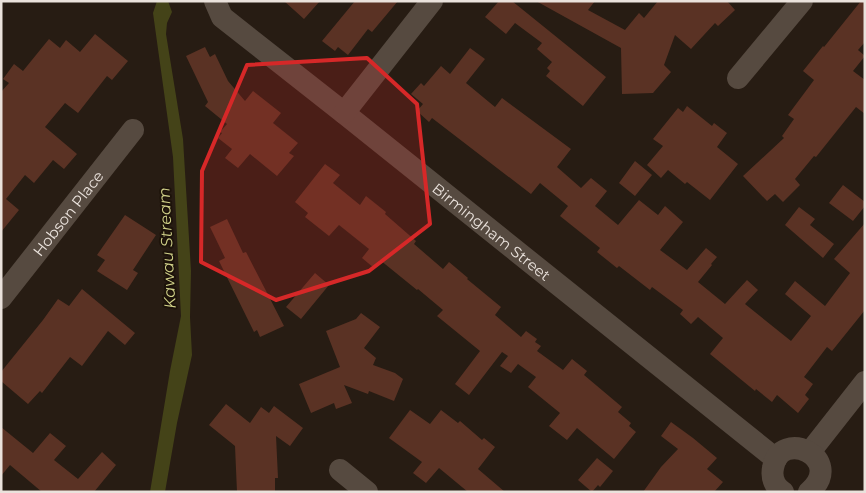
<svg xmlns="http://www.w3.org/2000/svg" width="866" height="493" font-family="Montserrat,sans-serif">
<style>
.water{fill:#444318}
.building{fill:#5a3224}
.lines{fill:none;stroke-linecap:round;stroke-linejoin:round}
.minor{stroke:#564a40;stroke-width:22}
.marked{fill:#d62828;fill-opacity:0.2;stroke:#d62828;stroke-width:4;stroke-linejoin:round}
.labels{text-anchor:middle;dominant-baseline:central;stroke-width:4;stroke-linejoin:round;paint-order:stroke}
.street-label{font-size:15px;fill:#eae2dc;stroke:#1d130a}
.water-label{font-size:16px;font-style:italic;fill:#d1d189;stroke:#1d130a}
</style>
<rect width="100%" height="100%" fill="#271c13"/>
<!-- water -->
<path class="water" d="M157,1h11l4,11 -5,11 -1,11 17,105 8,132 -1,46 2,38 -15,68 -12,69h-15l20,-121 11,-55 -8,-159 -20,-144z"/>
<!-- building -->
<path class="building" d="M284,1h36l-16,18z
M355,1h43l-26,31 -4,-3 -20,26 -10,-8 -3,4 -13,-10z
M499,1h13l94,76 -23,29 -37,-30 4,-5 -3,-3 5,-6 -15,-13 5,-6 -27,-20 -9,11 -21,-17z
M536,1h59l-7,9 37,20 14,-17 5,5 14,-17h69l8,9 -17,16 -3,-3 -24,26 -16,-14 -11,30 7,7 -18,21 -31,1 -1,-46z
M861,1h4v41l-7,8 7,6 -12,15 12,9v34l-9,-7 -40,50 -2,-1 -19,23 5,6 -17,17 -8,-8 -8,7 -24,-25 41,-38 -2,-2 12,-17 -6,-4 26,-35 -11,-9 20,-25 1,1z
M95,34l33,27 -16,19 -5,-4 -29,37 -13,-10 -20,24 32,27 -13,15 -11,-9 -19,23 -9,-8 -19,24 13,11 -18,22v-140l8,-9 -6,-4 11,-15 9,7 26,-32 11,9 6,-8 14,12z
M205,47l5,10 5,-3 13,27 17,20 8,-10 28,22 -8,10 25,20 -9,10 5,3 -17,20 -27,-22 -12,14 -13,-10 7,-9 -14,-11 4,-5 -2,-1 7,-8 -22,-18 3,-4 -22,-46z
M470,48l15,11 -19,24 29,24 7,-9 69,51 -14,18 24,21 10,-10 16,13 -12,15 23,19 21,-25 19,15 7,-9 18,16 -23,28 27,20 19,-22 11,9 -6,7 1,1 -14,17 27,22 22,-24 11,10 -13,14 46,37 20,-25 -26,-22 10,-13 30,25 25,-33 -16,-14 31,-36v87l-33,41 -5,-4 -23,30 9,7 -8,11 4,4 -11,14 -21,-18 -5,7 -16,-13 -1,2 -45,-37 13,-16 -25,-21 -7,7 -11,-10 3,-4 -31,-23 -2,3 -31,-24 -2,2 -20,-16 3,-4 -40,-32 8,-10 -28,-23 -9,11 -99,-76 -3,4 -12,-11 6,-7 -12,-10 10,-11 3,3 17,-20 9,8z
M687,106l25,20 2,-3 13,10 -10,14 21,17 -28,36 -23,-18 -2,2 -17,-14 -7,8 -14,-13 16,-19 -10,-7 25,-31 5,4z
M635,161l17,14 -17,21 -16,-13z
M325,164l15,11 -7,8 27,22 6,-9 20,16 -1,2 31,27 -2,3 29,25 6,-7 19,16 -1,1 34,28 -6,8 26,22 5,-6 11,8 -2,3 6,4 -4,5 26,19 9,-11 15,12 -3,4 38,32 -4,5 13,11 -2,3 7,6 -22,27 -37,-31 -10,12 -18,-14 11,-13 -32,-26 8,-10 -18,-13 -7,9 -11,-7 8,-10 -6,-4 -33,43 -14,-11 25,-33 -43,-35 6,-6 -25,-21 -1,1 -37,-30 -6,8 -12,-10 7,-9 -30,-24 -10,11 -24,-19 3,-4 -13,-11z
M843,185l22,17v4l-12,15 -24,-18z
M799,207l16,12 -5,6 24,19 -11,14 -38,-33z
M125,215l31,20 -23,35 5,3 -11,17 -30,-19 8,-11 -8,-5z
M227,219l16,34 3,-1 38,74 -24,11 -3,-7 -3,2 -35,-71 6,-3 -15,-31z
M315,273l14,12 -28,34 -15,-12z
M82,289l53,44 -10,12 -17,-14 -26,35 -12,-9 -28,36 -2,-2 -12,13 -27,-23v-9l42,-52 15,-21 11,7z
M361,313l19,14 -16,21 12,10 -3,7 22,8 8,6 -9,22 -25,-10 -1,3 -24,-9 8,18 -16,6 -2,-6 -23,10 -12,-29 41,-17 -14,-36 30,-12z
M226,404l24,19 11,-16 8,6 5,-7 29,22 -13,18 -14,-10 2,42h-3v14h-38l-2,-46 -26,-21z
M410,410l20,14 11,-14 17,13 2,-2 22,19 2,-2 11,9 -17,22 27,23h-37l-29,-24 -13,15 -13,-10 9,-11 -33,-24z
M671,422l22,16 24,20 -10,11 16,13 -9,10h-71l18,-25 17,-18 -17,-13z
M1,427l32,26 17,-20 16,13 -12,14 24,19 24,-27 14,13 -22,27h-52l-32,-27 -9,11z
M597,458l16,13 -13,16 -2,-2 -6,7 -14,-12z"/>
<g class="lines">
<!-- minor -->
<g class="minor">
<path id="s1" d="M215,1l7,16 122,96 432,346"/>
<path d="M738,78l64,-77"/>
<path d="M344,113l88,-112"/>
<path id="s2" d="M1,298l132,-168"/>
<path d="M810,452l55,-70"/>
<path d="M340,470l27,22"/>
<path d="M783,492c-8,-5 -12,-14 -10,-24 7,-42 74,-9 36,24"/>
</g>
</g>
<!-- marked area -->
<path class="marked" d="M367,58l50,46 13,120 -61,47 -93,29 -75,-38 1,-91 45,-106z"/>
<g class="labels">
<!-- street labels -->
<g class="street-label">
<text stroke="none"><textPath href="#s2" startOffset="108">Hobson Place</textPath></text>
<text stroke="none"><textPath href="#s1" startOffset="362">Birmingham Street</textPath></text>
</g>
<!-- water labels -->
<g class="water-label">
<text transform="translate(167 248) rotate(-93)">Kawau Stream</text>
</g>
</g>
<!-- border -->
<rect width="866" height="493" fill="none" stroke="#eae2dc" stroke-width="5"/>
</svg>
